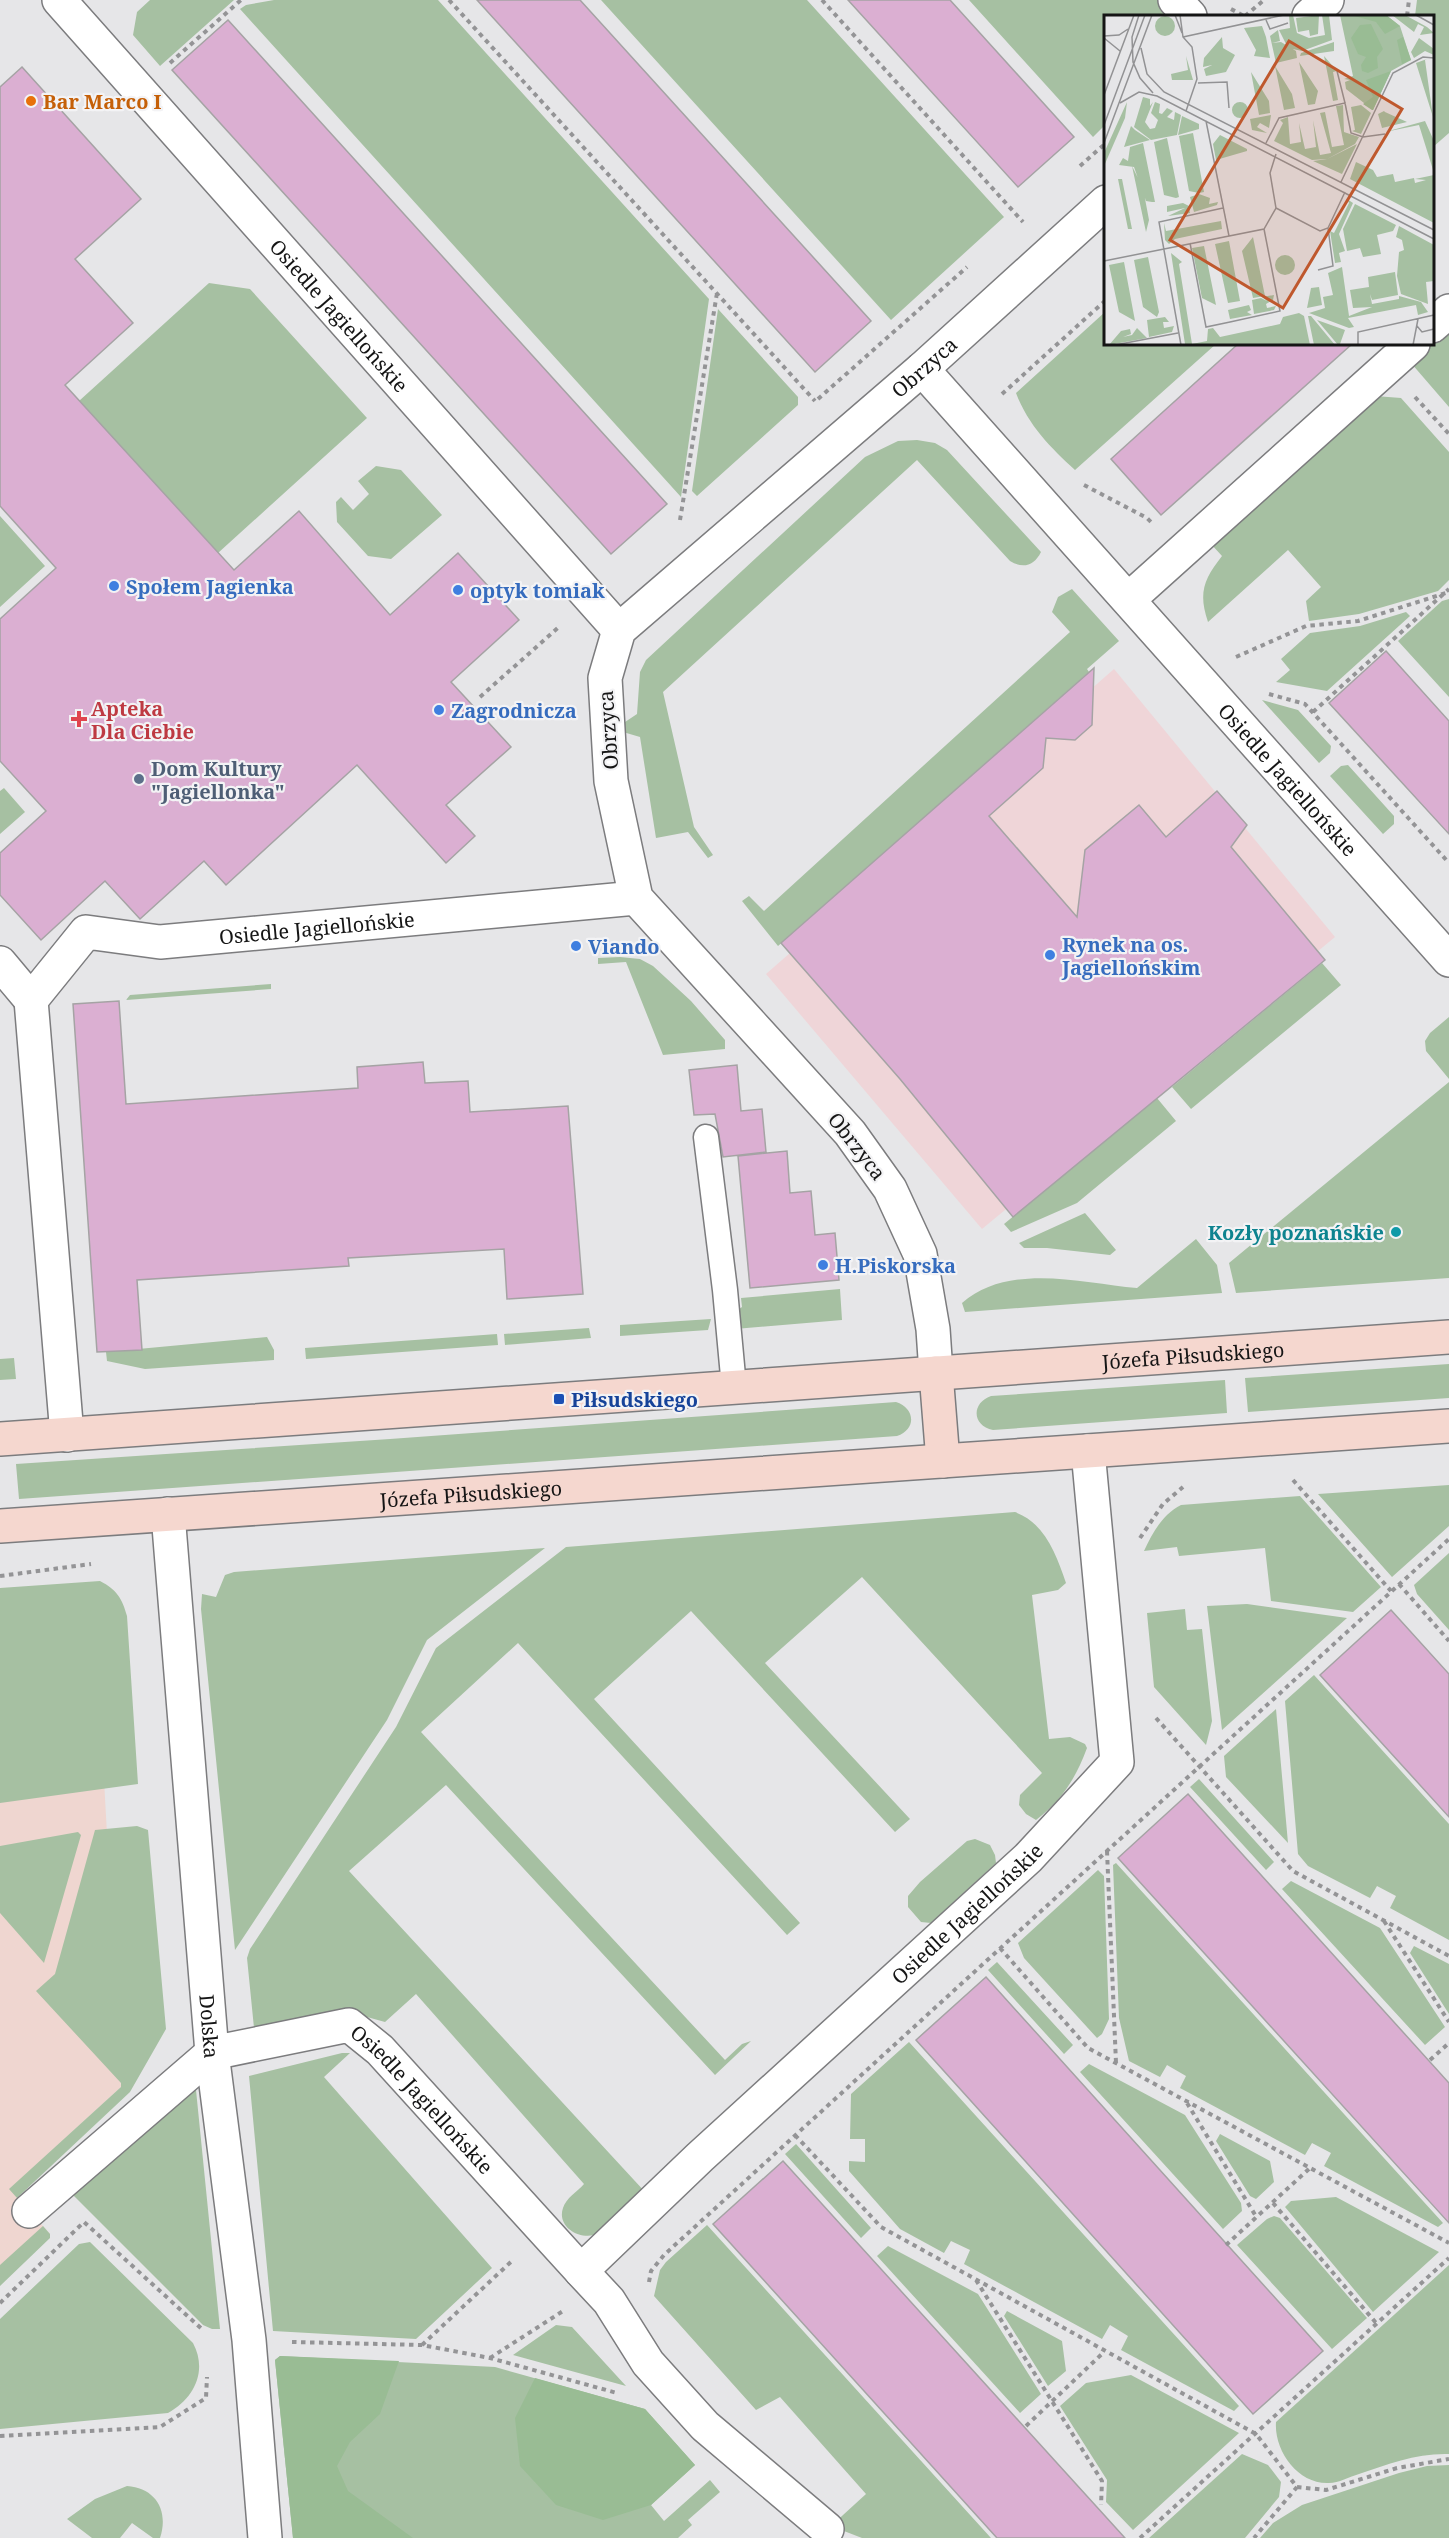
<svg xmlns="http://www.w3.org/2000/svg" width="1449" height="2538" font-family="'Noto Serif',serif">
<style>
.commercial{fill:#efd5d8}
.education{fill:#efd6d0}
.green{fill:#a6c0a2}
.forest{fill:#99bc94}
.building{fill:#dbafd2;stroke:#a5a3a4;stroke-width:1.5}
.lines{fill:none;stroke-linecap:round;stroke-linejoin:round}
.lane-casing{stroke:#7c7c7e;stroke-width:27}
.street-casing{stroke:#7c7c7e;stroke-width:36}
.secondary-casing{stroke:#7c7c7e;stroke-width:36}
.path{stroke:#949496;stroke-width:4;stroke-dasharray:4.5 4.5;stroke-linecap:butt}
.lane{stroke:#fff;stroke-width:24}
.street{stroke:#fff;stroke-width:33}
.secondary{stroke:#f5d7cf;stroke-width:33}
.food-dot{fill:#e8710a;stroke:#f3f3f5;stroke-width:2}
.shop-dot{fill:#3f7fe0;stroke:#f3f3f5;stroke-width:2}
.health-dot{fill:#e0444e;stroke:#f3f3f5;stroke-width:2}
.service-dot{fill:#5c6f8a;stroke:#f3f3f5;stroke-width:2}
.culture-dot{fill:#0f9aa8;stroke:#f3f3f5;stroke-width:2}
.transit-dot{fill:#1a4fb4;stroke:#f3f3f5;stroke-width:2}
.labels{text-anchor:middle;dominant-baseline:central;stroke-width:4.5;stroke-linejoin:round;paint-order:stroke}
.food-label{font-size:20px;font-weight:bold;fill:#c56008;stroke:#f3f3f5;text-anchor:start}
.street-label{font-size:20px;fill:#151515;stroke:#f3f3f5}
.shop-label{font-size:20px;font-weight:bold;fill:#366cbe;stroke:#f3f3f5;text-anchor:start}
.health-label{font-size:20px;font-weight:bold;fill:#be3a42;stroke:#f3f3f5;text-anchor:start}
.service-label{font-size:20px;font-weight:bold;fill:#4e5e75;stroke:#f3f3f5;text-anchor:start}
.culture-label{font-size:20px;font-weight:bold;fill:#0d838f;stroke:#f3f3f5;text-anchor:end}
.transit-label{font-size:20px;font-weight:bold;fill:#164399;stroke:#f3f3f5;text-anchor:start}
.inset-road{fill:none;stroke:#929294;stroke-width:1.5}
.view{fill:#bf582d;fill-opacity:0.15;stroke:#bf582d;stroke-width:3}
.inset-edge{fill:none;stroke:#151515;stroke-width:3}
</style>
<rect width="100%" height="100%" fill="#e6e6e8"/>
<!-- commercial -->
<path class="commercial" d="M1114,669l221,268 -353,292 -216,-255z"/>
<!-- education -->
<path class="education" d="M94,1599l27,488 -111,102 40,45 -50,45v-674z"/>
<!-- green -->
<path class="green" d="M150,0h84l-74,66 -27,-31 4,-23z
M274,0h164l271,299 -28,198 -441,-488 6,-4z
M601,0h206l197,217 -113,103z
M969,0h188l14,16h-65l-1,109 -12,12z
M1417,0h32v133l-16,14 -1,-131h-17z
M209,283l41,6 117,129 -149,135 -139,-152z
M718,309l80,88v8l-101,91 -5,-5z
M1105,312l1,32h110l-141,126c-24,-22 -47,-45 -59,-77z
M1449,328v79l-38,-44z
M1375,396l26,2 48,54v128l-11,11 -79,23 -50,7 -3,-20 15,-14 -33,-37 -80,72c-10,-29 -4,-43 14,-66l-11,-12z
M917,440l18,3 12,7 94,102c-7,14 -18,17 -31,9l-93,-101 -254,232 31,135 19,28 -5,3 -20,-26 -32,6 -16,-101 -17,-5 -1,-8 15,-10 3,-42 6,-12 219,-203 33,-16z
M376,466l25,4 41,45 -51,44 -23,-3 -31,-34 -1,-20 5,-5 12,13 16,-16 -11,-13z
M0,516l45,50 -45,41z
M1072,589l47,52 -32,28 2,3 -311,274 -36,-45 7,-5 15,15 306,-279 -18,-20 6,-15z
M1449,599v98l-51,-56 44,-40z
M1406,612l4,4 -83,75 -51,-9 14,-12 -9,-11 29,-26 50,-7z
M1262,700l36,10 33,36 -1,7 -11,10z
M1348,765l46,51v8l-11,10 -53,-58 11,-10z
M4,788l21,24 -25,22v-43z
M620,957l20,2 13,7 38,35 34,39v9l-62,6 -37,-93 -28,2v-6z
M1322,963l19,22 -150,124 -19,-22z
M271,984v5l-145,11 4,-5z
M1449,1017v62l-23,-28 -1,-10 5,-8z
M1449,1082v196l-213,15 -7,-30z
M1157,1098l19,23 -99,82 -66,29 -7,-8z
M1085,1213l31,37 -6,5 -63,-7h-23l-5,-5z
M1196,1239l21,26 5,28 -257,19 -3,-9c47,-41 120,-20 175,-15z
M840,1289l2,31 -107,9 1,-18 6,-4 -1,-9z
M711,1319l-3,11 -88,6v-11z
M589,1328l2,10 -86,7 -1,-11z
M497,1334l1,11 -192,14 -1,-11z
M267,1337l7,13v10l-129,9 -38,-8 -1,-9z
M14,1358l2,21 -16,1v-21z
M1449,1364v34l-201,14 -3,-34z
M1225,1380l2,33 -234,17c-21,-4 -22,-27 -2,-34z
M896,1402c19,6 21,27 1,34l-878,63 -3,-35 374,-25z
M1449,1485v41l-57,51 -74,-83z
M1300,1496l81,91 -28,25 -82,-11 -6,-53 -86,8 -2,-9 -33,4c9,-19 18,-36 37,-46z
M1015,1512c30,11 41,42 51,71l-8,7 -26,5 17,144 21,-2 15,7 2,4c-11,30 -25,52 -51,72l-10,-6 -7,-9 1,-10 22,-22 -180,-196 -97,86 145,156 -15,13 -204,-221 -97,88 206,224 -13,12 -269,-292 -97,89 304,328 17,-16 9,-3 -36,34 -269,-290 -97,86 297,322c-15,13 -30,30 -47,40 -16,9 -43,-5 -36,-25 3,-10 14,-16 21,-24l-168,-190 -31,28 -36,-10 -95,16 -7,-70 3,-9 146,-222 40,-79 130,-101z
M545,1548l-118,92 -40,80 -152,230 -34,-341 1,-15 14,3 9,-22 9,-3z
M1449,1553v77l-32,-36 -3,-9z
M100,1581c17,9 22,17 27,35l11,168 -138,19v-215z
M1247,1604l100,14 -125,112 -15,-124z
M1185,1609l2,21 15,-1 10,92 -6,24 -52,-58 -7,-74z
M1314,1675l135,149v116l-59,-32 6,-12 -19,-10 -7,12 -62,-32 -10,-12 -13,-153z
M1276,1709l12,134 -62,-66 -2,-21z
M1199,1779l75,83 -8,8 -76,-83z
M137,1826l11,4 18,199 -36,63 -113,106 -8,-9 112,-102v-4l-85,-92 19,-17 40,-144z
M78,1832l3,3 -37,128 -44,-50v-67z
M975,1839l15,6 5,10 1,8 -65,60 -10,-1 -13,-15v-11l12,-14 47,-41z
M1116,1863l327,360 -5,4 -114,-61 7,-13 -19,-10 -7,12 -125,-67 6,-12 -19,-11 -7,12 -31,-16 -10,-43 -6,-153z
M1098,1870l6,6 5,143 -7,15 -5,4 -73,-80 -6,-15z
M1291,1881l89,47 65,99 -20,18 -143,-156z
M1414,1946l35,18v50l-39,-61z
M997,1962l76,83 -9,9 -76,-84z
M909,2042l330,364 -5,5 -113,-61 7,-14 -18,-11 -8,14 -138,-75 6,-14 -19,-9 -7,12 -44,-24 -51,-58v-10l16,1v-23h-15l1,-45z
M342,2053h8l-26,24 168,191 -76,71 -143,-8 -24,-255z
M1089,2064l96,51 56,88 1,8 -19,18 -143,-157z
M196,2090l24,239h-8l-9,-4 -132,-132 107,-98z
M1220,2134l50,27 4,21 -18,17 -6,-3 -34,-55z
M796,2144l75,84 -10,10 -76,-84z
M1336,2197l103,55 -66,60 -88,-105 6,-6z
M1274,2216l6,2 87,100 -35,31 -95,-104 30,-26z
M707,2225l284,313h-129l-31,-12 35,-32 -86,-97 -24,13 -102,-114 6,-26 6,-8z
M43,2226l7,8v4l-50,48v-21z
M90,2242l103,101c15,28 1,56 -25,70l-168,16v-110l79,-75z
M888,2246l90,48 63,100 -21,19 -143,-157z
M1449,2265v189c-32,-1 -61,10 -90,20 -10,3 -22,10 -32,9 -30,0 -53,-33 -51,-61z
M1007,2311l55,30 4,30 -18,15 -44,-70z
M556,2325l16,2 54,59 -113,-31z
M280,2356l215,11 150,42 50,56 -44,40 13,16 46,-41 10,12 -32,28 4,5 -14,13h-385l-18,-178z
M1131,2375l108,58 -106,97 -27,-28 1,-22 -47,-74 26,-23z
M1242,2454l26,11 13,17 -2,15 -34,41h-96z
M1449,2465v73h-189l13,-15 29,-18 97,-32 28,-7z
M127,2486c29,2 42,25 33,52h-7l-21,-15 -12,15h-28l-25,-19 28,-20z"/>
<!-- forest -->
<path class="forest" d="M280,2356l119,5 -19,53 -30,28 -13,24 11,25 65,47h-120l-18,-178z
M535,2378l110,31 50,56 -44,40 -48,15 -47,-15 -36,-39 -5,-48z"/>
<!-- building -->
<path class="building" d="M477,0h103l291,321 -56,51z
M848,0h102l124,137 -56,50z
M228,20l439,484 -56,50 -439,-484z
M22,67l119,132 -66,60 58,64 -68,62 169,185 65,-59 91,104 68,-62 61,67 -68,62 60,65 -65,58 29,31 -29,27 -89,-98 -131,120 -22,-24 -64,58 -35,-38 -64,59 -41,-45v-42l46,-42 -46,-50v-142l56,-51 -56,-62v-419z
M1238,344h114l-191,171 -50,-56z
M1386,651l63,70v113l-120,-131z
M1094,668l-2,57 -17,15 -29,-2 -3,30 -54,48 88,101 8,-67 54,-45 27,32 51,-46 30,34 -16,22 94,113 -312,257 -113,-138 -119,-136z
M119,1001l7,103 232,-16 -1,-21 66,-5 2,21 43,-2 2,31 98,-6 15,188 -76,5 -3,-50 -156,9 1,8 -212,14 5,70 -45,2 -24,-348z
M737,1065l4,46 21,-2 4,43 -43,5 -8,-43 -21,1 -5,-45z
M787,1151l3,42 21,-2 4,44 20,-2 4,47 -89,8 -12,-132z
M1391,1610l58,64v143l-129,-142z
M1188,1794l261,289v140l-331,-365z
M986,1977l337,374 -70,63 -337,-374z
M783,2161l342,377h-128l-284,-314z"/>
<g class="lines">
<!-- lane casing -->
<g class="lane-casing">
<path id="lane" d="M706,1137l19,153 9,97"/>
</g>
<!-- street casing -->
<g class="street-casing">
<g id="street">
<path id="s1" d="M59,0l560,630"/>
<path d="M1175,0l15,16"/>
<path d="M1309,16l18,-16"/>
<path d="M1432,326l17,-15"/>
<path id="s2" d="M922,369l527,591"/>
<path d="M1129,599l284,-255"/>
<path d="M0,963l31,37"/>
<path id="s3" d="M936,1373l-3,-44 -13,-75 -30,-65 -40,-56 -214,-235 -25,-117 -6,-103 14,-48 303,-261 184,-167"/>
<path id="s4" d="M67,1435l-36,-435 55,-68 74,10 476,-44"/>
<path id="s5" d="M168,1514l44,539 37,287 16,198"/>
<path id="s6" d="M29,2211l183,-158 137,-28 31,25 201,221"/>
<path id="s7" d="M827,2529l-122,-103 -57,-63 -39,-62 -28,-30 119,-114 328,-299 89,-96 -29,-311"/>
</g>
</g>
<!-- secondary casing -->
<g class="secondary-casing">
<g id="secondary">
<path d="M936,1373l7,88"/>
<path id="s8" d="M0,1439l1449,-102"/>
<path id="s9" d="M0,1526l1449,-100"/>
</g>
</g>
<!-- path -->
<path class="path" d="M449,0l366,401
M822,0l201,222
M1231,9l13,7
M1245,16l19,-16
M1407,16l2,-16
M170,63l71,-63
M1080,166l26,-23
M1002,394l104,-94
M1415,397l34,37
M818,399l149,-132
M1084,485l63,33 4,4
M680,520l37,-227
M1236,657l70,-31 52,-5 91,-29
M1269,694l36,10 144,159
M480,697l80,-71
M1313,712l136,-123
M1293,1480l98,111
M1140,1538l23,-34 20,-17
M0,1576l91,-12
M1399,1584l50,57
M1156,1718l137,153 156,85
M1107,1851l9,212
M1384,1921l65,101
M1000,1948l88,100 361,195
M1430,2060l19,-17
M1187,2103l70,115
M795,2135l86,92 375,207 41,53 -43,51
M1273,2203l104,121
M1226,2245l84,-77
M976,2280l126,201 -1,24
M649,2282l2,-11 13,-16 785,-716
M0,2303l84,-81 120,109
M292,2342l130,3 68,13 127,35
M422,2345l92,-86
M490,2358l73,-47
M1026,2426l78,-74
M0,2436l160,-9 46,-29 1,-21
M1297,2487l29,3 71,-22 52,-9
M1140,2538l309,-280"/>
<!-- lane -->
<use href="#lane" class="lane"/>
<!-- street -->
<use href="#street" class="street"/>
<!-- secondary -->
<use href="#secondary" class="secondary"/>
</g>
<!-- markers -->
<circle class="food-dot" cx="31" cy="101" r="6"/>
<g class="shop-dot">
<circle cx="114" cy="586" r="6"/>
<circle cx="458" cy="590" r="6"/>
<circle cx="439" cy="710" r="6"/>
<circle cx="576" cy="946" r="6"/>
<circle cx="1050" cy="955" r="6"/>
<circle cx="823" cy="1265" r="6"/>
</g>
<path class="health-dot" d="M76 710h6v6h6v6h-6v6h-6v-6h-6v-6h6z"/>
<circle class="service-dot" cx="139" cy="779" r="6"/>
<circle class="culture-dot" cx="1396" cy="1232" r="6"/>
<rect class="transit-dot" x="553" y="1393" width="12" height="12" rx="3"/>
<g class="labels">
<!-- food labels -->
<g class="food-label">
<text x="43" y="101">Bar Marco I</text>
</g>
<!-- street labels -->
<g class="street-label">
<text stroke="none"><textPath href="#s1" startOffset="422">Osiedle Jagiellońskie</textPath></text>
<text stroke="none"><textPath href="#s3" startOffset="1254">Obrzyca</textPath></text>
<text transform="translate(608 730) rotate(-94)">Obrzyca</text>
<text stroke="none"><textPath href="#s2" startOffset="550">Osiedle Jagiellońskie</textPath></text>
<text stroke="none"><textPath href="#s4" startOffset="756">Osiedle Jagiellońskie</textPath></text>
<text transform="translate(857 1146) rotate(52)">Obrzyca</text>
<text stroke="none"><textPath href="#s8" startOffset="1196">Józefa Piłsudskiego</textPath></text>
<text stroke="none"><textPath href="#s9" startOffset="472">Józefa Piłsudskiego</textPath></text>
<text stroke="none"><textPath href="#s7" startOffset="885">Osiedle Jagiellońskie</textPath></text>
<text stroke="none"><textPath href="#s5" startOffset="514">Dolska</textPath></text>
<text stroke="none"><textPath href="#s6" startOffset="486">Osiedle Jagiellońskie</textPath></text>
</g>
<!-- shop labels -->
<g class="shop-label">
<text x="126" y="586">Społem Jagienka</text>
<text x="470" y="590">optyk tomiak</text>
<text x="451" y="710">Zagrodnicza</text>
<text x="1062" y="944">Rynek na os.<tspan x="1062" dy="23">Jagiellońskim</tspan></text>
<text x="588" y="946">Viando</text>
<text x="835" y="1265">H.Piskorska</text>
</g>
<!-- health labels -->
<g class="health-label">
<text x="91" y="708">Apteka<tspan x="91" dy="23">Dla Ciebie</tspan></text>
</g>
<!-- service labels -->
<g class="service-label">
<text x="151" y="768">Dom Kultury<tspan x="151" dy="23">"Jagiellonka"</tspan></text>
</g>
<!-- culture labels -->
<g class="culture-label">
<text x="1384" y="1232">Kozły poznańskie</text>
</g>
<!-- transit labels -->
<g class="transit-label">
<text x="571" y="1399">Piłsudskiego</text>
</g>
</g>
<!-- overview -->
<g transform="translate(1104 15)">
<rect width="330" height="330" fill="#e6e6e8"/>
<path d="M185,0h4l4,18 12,5 16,-3 -3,-20h7l3,25 -30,11 -14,-3 -9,-18 11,-2zM215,0l-1,19 -8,2 -1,-6 -11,2 -2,-14zM236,0h46l14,11 11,34 -20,11 -18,39 -27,-21 -1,-7 5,-2 -6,-1 9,-3zM288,0h13l22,12 7,6 -14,2 4,-8 -6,-3 -4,8zM51 11a10 10 0 1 1 20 0a10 10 0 1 1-20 0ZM158,11l4,11 4,21 -16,-2 2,-6 -12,-22zM174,15l2,11 -8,2 9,-1 15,9 1,7 -21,5 -6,-27zM118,22l1,11 12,7 -9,17 -20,4 -2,-7 8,-4 -9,2 1,-9zM315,23l15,11v6l-9,-4 -11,7 -3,-6zM230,27v9l-34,5 1,-3zM82,41l7,24h-21l-1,-6 17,-4zM220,41l13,15 -4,1 5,28 -5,1zM323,44l-2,1 8,57 -17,-54zM195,47l19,29 -3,13 -7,1zM171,51l17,28 3,14 -11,2zM147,57l18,29 1,12 -11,2zM39,82l7,2v7l3,-4 -8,20 5,7 5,-1 3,-8 -7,-7 4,-11 5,2 -1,9 3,1 5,-6 6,3 -6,6 7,3 1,-8 6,3 -4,20 -26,5 -17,-13zM23,87l-2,16 -21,48v-13zM128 95a8 8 0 1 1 16 0a8 8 0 1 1-16 0ZM239,90l1,27 15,5 -4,7 -28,15 -15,1 -38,-19 9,-18 -3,-3 8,-3 2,27 11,-2 -2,-19 6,26 11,-2 -3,-27 7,35 11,-2 -11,-40 5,-1 7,35 12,-2 -8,-39zM257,90l10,8 -10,21 -9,-3 3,-1 -4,-23zM280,96l1,1 22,10 -25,6 -4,-14zM167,100l-2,13 -9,-5 -3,4 10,6 -15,-3 -2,-11zM78,101l17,8v5l-21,6zM321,106l9,20v32l-15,-48 -34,7zM27,111l4,4 15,10 -26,7zM89,118l11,59 -5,1 -10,-2 -10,-55zM116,120l27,14v2l-31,9 -3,-16zM63,123l12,59 -3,1 -12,-3 -10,-53zM39,128l12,59h-3l-6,-1 -12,-34 -15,-2 4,-7 5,3 2,-14zM253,129l-15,30 -29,-13 14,-2zM252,147l17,8 4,7 16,-3 2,8 19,-4 1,5 11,-3 -11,-1 19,-4v48l-84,-44zM28,151l11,22 6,32 -3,12zM14,164h4l10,50h-4zM95,179l11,4 -1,6 9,-2 -1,3 -23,7 -4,-15zM243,184l6,4 -14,31 6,17 -6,2 2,9 -6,1 -5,-32 4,2 15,-30zM79,188l6,3 1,7 -22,3 17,-8 -18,4v-6zM251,189l41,21 -3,6 -16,4 4,19 -18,3 -3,-9 -13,3 -4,-22zM117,206l1,8 -47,10 -6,5 -4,-4 -1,-17 2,8zM295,211l35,19v36l-8,1 2,22 -27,-10 -4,-18 2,-24 5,-2 -2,-10 -6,-3zM149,222l12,59 -12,2 -11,-47zM125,226l11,60 -12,2 -13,-59zM100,231l12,59 -14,-7 -10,-50zM67,238l11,9 -3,2 13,80 15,-3 1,-12 5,-1 7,9 60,-13 3,-7 16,-4 5,3 6,29h-124l4,-1h-5zM171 250a10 10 0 1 1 20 0a10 10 0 1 1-20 0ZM44,242l11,55 -2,5 -14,-10 -9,-47zM20,247l11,59 -16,-9 -10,-47zM238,252l7,49 23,-9 -19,1 -3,-18 19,-3 -1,-10 27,-5 3,23 -26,5 -2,-6 2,10 27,-5v-3l22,6 7,10 -10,3 -2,-10 -68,13 6,9 -5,1 -40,-15 16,-5 -2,-11 10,-2 -5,-22zM215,272l3,18 -15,3 4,-20zM170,280l-1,5 -7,4 1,4 9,-2 -2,4 -20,4 -2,-14 9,-2 6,3 -5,-4zM145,290l2,5 -4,2 5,3 -22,4 -2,-9zM204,301h3l24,29h-21zM61,302l4,5h-6l1,6 10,-2 -2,6 -23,5 -2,-17zM213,305l28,10 -5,14 -2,1zM33,313l10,10 -38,7 12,-14 9,-2 1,5 -8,3 9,-2z" fill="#a6c0a2"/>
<path d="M247,0h35l14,11 -15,8 -9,-12zM267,9l12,25 -6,8 1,11 -10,5 -6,-2 -1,-6 5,-8 -8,-3 -7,-16 9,-13zM299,22l8,23 -9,4 -5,-24zM287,56l-18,39h-1l-9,-6 10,-7 -7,-17z" fill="#99bc94"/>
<path class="inset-road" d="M35,0l-7,22 1,25 7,16 13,15M71,0l7,18M76,0l3,22 9,10 5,32 -11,32M312,0l18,10M162,5l4,9 18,-6M0,21l15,-1 9,-6M79,22l101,-22M0,23l16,13M37,33l6,26 17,18 270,138M94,68l29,-1 2,26M0,80l30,-80M16,88l19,-11 18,4 277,143M241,88l6,30 12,4 22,-3M102,106l23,115M0,110l41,-110M0,128l48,-128M162,128l13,-25 66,-15 -8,-32M237,167l52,-109 30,-16 11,1M172,193l44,23 8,-3 17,-36M86,228l16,84 24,-5 50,-11 -16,-82M0,246l160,-32 12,-21 -6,-35 6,-19M214,255l15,-4 -5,-38M313,311l5,6 12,-3M11,330l63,-12M77,330l-22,-123 64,-14M254,330v-13l76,-17M309,330l5,-26"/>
<path class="view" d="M185,26l113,68 -119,199 -113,-68z"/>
<rect width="330" height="330" class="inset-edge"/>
</g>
</svg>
